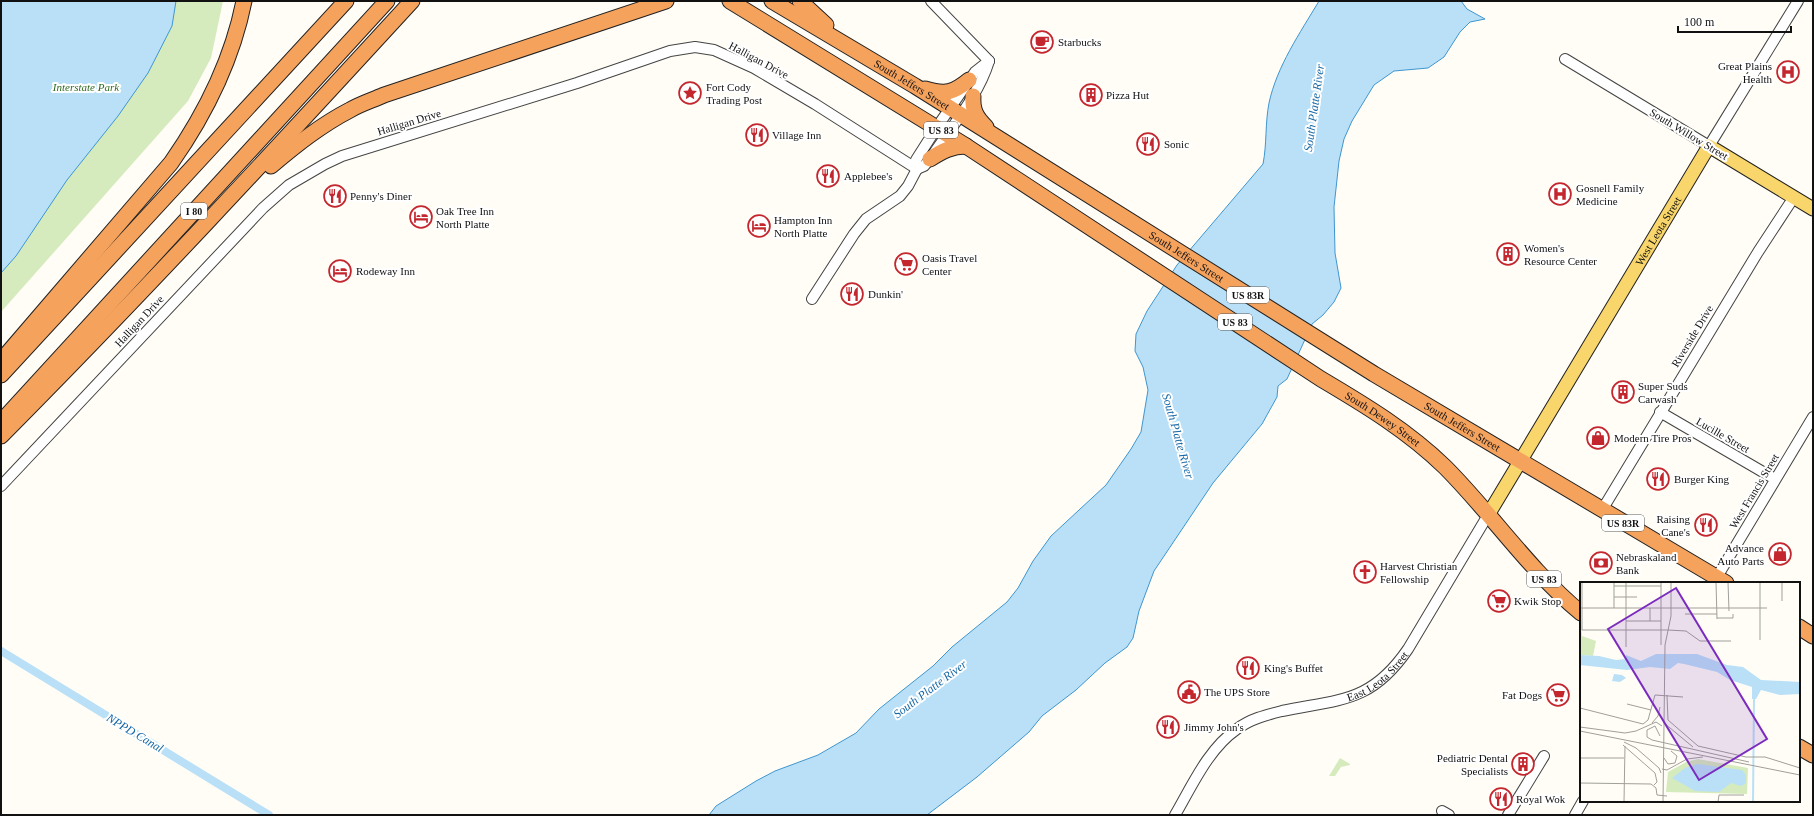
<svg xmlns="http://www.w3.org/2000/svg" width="1814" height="816" font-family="'Times New Roman',serif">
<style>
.green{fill:#d5ebbd}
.water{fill:#b9e0f7;stroke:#3f96cf}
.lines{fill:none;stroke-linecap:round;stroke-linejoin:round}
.canal{stroke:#b9e0f7;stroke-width:8}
.minor-casing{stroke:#444;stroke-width:12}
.major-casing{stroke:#222;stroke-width:15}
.highway-casing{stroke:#222;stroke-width:17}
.minor{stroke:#fff;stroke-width:10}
.major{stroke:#f9d66b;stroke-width:13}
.highway{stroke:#f5a25d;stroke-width:15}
.labels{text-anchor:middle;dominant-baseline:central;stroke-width:4;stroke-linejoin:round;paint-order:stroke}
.shield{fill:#fff;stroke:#585858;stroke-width:1}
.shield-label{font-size:10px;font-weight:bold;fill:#111}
.poi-label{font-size:11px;fill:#111;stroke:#fff;text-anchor:start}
.street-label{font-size:11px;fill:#111;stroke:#fff}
.park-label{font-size:11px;font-style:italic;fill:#2f6b1f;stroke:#fff}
.water-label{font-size:12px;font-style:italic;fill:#1768a6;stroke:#fff}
.inset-river{fill:none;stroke:#b9e0f7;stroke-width:2}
.inset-road{fill:none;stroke:#a09f9a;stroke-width:1}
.view{fill:#7b2cbf;fill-opacity:0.15;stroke:#7b2cbf;stroke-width:2}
.inset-edge{fill:none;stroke:#111;stroke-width:2}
</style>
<rect width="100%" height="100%" fill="#fffdf5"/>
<!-- green -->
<path class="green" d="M1,1h222l-12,57 -23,43 -187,211z
M1340,758l10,6v1l-9,2 -6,9h-6z"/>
<!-- water -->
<path class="water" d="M1,1h175l-4,25 -24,47 -30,43 -51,64 -51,76 -15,17z
M1319,1h142l6,8 18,10 -15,3 -10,10 -16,25 -16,11 -34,3 -20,14 -22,36 -8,18 -5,22 -5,46 1,46 6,35 -7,14 -11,13 -11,9 -25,55 -9,7 -1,11 -15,27 -49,59 -59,88 -15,40 -6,27 -6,9 -22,16 -29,27 -34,26 -13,16 -52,45 -50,38h-218l7,-9 40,-25 19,-10 43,-16 38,-22 23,-24 54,-43 19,-19 55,-45 11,-14 15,-27 18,-25 55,-51 25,-36 10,-17 7,-42 -5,-23 -8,-16 1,-17 11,-23 30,-46 86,-101c4,-20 2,-41 6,-61 8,-37 31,-70 50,-102z"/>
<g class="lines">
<!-- canal -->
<path class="canal" d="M1,651l268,164"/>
<!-- minor casing -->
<g class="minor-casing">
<g id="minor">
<path d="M931,1l58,60"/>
<path d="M1565,59l144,87 89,-145"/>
<path d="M917,169l-1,-9 21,-33 38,-55 14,-11"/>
<path d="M917,169l7,-3 6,-7c21,-32 48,-62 59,-98"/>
<path d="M812,299l42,-65 12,-15 34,-23 8,-10 9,-17"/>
<path d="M1660,412l115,67"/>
<path d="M1,486l262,-278 26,-23 36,-21 17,-8 235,-73 93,-32 25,-4 19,3 40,18 61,36 102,65"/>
<path d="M1602,510l156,-258 36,-55"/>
<path d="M1714,582l99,-165"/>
<path d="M1442,811l7,4"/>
<path id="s1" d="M1175,815c17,-29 33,-66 62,-86 13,-10 29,-14 45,-18 58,-12 89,-8 126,-62l80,-134"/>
<path d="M1508,815l36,-59"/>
<path d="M1575,815l8,-14"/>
</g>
</g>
<!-- major casing -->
<g class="major-casing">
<g id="major">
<path id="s2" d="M1488,515l221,-369 104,63"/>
</g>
</g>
<!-- highway casing -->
<g class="highway-casing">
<g id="highway">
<path id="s3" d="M730,1l236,145 355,233c44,26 87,52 124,88 47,47 84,103 136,146"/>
<path id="s4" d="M772,1l143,85 459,288 352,209"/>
<path d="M800,1l26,24"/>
<path d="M925,89c21,6 28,4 44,-9"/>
<path d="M973,96c-1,14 3,21 13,31"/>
<path d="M930,159c12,-8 22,-13 36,-13"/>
<path d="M271,166c25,-21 50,-41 79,-56 10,-6 23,-10 34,-15l282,-94"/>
<path d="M1,361l170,-198c35,-50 61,-102 73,-162"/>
<path d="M1,375l345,-374"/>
<path d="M1,422l386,-421"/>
<path d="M1,436c141,-142 276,-288 411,-435"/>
<path d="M1799,627l14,9"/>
<path d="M1799,747l14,8"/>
</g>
</g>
<!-- minor -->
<use href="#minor" class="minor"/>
<!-- major -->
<use href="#major" class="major"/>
<!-- highway -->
<use href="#highway" class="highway"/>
</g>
<!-- icons -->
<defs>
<g id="cafe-ring" transform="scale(1.15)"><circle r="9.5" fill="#fff" stroke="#c4262e" stroke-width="1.5"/><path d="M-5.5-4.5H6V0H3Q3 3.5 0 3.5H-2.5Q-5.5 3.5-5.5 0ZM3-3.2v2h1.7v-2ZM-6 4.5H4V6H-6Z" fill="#c4262e"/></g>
<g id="hospital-ring" transform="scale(1.15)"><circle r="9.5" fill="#fff" stroke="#c4262e" stroke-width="1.5"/><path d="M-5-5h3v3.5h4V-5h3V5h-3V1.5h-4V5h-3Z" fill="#c4262e"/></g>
<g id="sight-ring" transform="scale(1.15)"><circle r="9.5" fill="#fff" stroke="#c4262e" stroke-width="1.5"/><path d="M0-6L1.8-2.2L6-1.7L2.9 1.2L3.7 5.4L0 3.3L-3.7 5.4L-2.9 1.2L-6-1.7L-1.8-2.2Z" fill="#c4262e"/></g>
<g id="building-ring" transform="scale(1.15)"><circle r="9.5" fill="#fff" stroke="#c4262e" stroke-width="1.5"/><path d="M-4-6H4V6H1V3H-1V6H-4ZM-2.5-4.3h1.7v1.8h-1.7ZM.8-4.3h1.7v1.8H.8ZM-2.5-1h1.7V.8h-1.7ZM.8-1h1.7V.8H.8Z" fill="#c4262e"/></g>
<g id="restaurant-ring" transform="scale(1.15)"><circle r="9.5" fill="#fff" stroke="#c4262e" stroke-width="1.5"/><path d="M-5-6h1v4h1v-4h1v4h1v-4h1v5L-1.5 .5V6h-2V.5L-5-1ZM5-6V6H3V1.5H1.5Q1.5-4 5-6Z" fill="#c4262e"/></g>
<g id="hotel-ring" transform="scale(1.15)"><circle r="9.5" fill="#fff" stroke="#c4262e" stroke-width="1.5"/><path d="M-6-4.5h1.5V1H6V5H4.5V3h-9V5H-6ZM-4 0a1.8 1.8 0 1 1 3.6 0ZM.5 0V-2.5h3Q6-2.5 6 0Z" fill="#c4262e"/></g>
<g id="supermarket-ring" transform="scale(1.15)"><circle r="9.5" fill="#fff" stroke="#c4262e" stroke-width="1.5"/><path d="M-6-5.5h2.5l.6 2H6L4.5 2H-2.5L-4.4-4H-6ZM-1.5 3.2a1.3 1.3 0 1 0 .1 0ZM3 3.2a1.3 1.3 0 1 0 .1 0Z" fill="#c4262e"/></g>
<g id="shop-ring" transform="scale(1.15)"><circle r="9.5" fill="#fff" stroke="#c4262e" stroke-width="1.5"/><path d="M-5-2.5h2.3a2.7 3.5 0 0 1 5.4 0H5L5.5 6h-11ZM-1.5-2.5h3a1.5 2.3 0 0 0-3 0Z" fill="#c4262e"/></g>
<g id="bank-ring" transform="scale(1.15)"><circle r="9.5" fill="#fff" stroke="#c4262e" stroke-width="1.5"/><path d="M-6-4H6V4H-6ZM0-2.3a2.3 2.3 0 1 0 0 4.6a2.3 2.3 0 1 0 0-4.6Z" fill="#c4262e"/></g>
<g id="church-ring" transform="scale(1.15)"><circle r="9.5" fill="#fff" stroke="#c4262e" stroke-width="1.5"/><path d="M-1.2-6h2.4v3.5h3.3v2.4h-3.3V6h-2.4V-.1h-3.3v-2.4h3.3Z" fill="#c4262e"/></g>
<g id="civic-ring" transform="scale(1.15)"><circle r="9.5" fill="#fff" stroke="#c4262e" stroke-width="1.5"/><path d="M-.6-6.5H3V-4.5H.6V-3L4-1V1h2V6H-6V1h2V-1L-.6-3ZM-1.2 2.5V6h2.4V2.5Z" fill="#c4262e"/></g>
</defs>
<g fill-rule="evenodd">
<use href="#cafe-ring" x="1042" y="42"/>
<use href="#hospital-ring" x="1788" y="72"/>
<use href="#sight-ring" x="690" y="93"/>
<use href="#building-ring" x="1091" y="95"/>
<use href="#restaurant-ring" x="757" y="135"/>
<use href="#restaurant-ring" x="1148" y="144"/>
<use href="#restaurant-ring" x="828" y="176"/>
<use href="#hospital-ring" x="1560" y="194"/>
<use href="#restaurant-ring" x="335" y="196"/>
<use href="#hotel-ring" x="421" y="217"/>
<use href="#hotel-ring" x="759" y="226"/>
<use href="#building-ring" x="1508" y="254"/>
<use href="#supermarket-ring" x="906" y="264"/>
<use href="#hotel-ring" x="340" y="271"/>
<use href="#restaurant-ring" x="852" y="294"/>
<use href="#building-ring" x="1623" y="392"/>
<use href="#shop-ring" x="1598" y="438"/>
<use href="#restaurant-ring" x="1658" y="479"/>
<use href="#restaurant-ring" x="1706" y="525"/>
<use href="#shop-ring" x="1780" y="554"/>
<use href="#bank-ring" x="1601" y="563"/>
<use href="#church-ring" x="1365" y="572"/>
<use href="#supermarket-ring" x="1499" y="601"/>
<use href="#restaurant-ring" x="1248" y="668"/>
<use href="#civic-ring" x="1189" y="692"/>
<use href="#supermarket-ring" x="1558" y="695"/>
<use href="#restaurant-ring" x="1168" y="727"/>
<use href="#building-ring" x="1523" y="764"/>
<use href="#restaurant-ring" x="1501" y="799"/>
</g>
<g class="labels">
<!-- shield labels -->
<g class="shield">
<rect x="924" y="122" width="34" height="16" rx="3"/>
<rect x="181" y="203" width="26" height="16" rx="3"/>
<rect x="1227" y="287" width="42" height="16" rx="3"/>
<rect x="1218" y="314" width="34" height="16" rx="3"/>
<rect x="1602" y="515" width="42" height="16" rx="3"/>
<rect x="1527" y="571" width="34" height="16" rx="3"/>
</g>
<g class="shield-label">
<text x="941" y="130">US 83</text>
<text x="194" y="211">I 80</text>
<text x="1248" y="295">US 83R</text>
<text x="1235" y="322">US 83</text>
<text x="1623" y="523">US 83R</text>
<text x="1544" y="579">US 83</text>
</g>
<!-- poi labels -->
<g class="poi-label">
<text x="1058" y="42">Starbucks</text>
<text x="1772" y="66" text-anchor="end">Great Plains<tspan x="1772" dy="13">Health</tspan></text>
<text x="706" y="87">Fort Cody<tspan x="706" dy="13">Trading Post</tspan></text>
<text x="1106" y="95">Pizza Hut</text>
<text x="772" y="135">Village Inn</text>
<text x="1164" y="144">Sonic</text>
<text x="844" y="176">Applebee's</text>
<text x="1576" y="188">Gosnell Family<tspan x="1576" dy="13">Medicine</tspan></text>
<text x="350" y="196">Penny's Diner</text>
<text x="436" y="211">Oak Tree Inn<tspan x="436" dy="13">North Platte</tspan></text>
<text x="774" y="220">Hampton Inn<tspan x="774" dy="13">North Platte</tspan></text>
<text x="1524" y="248">Women's<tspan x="1524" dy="13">Resource Center</tspan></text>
<text x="922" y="258">Oasis Travel<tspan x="922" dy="13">Center</tspan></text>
<text x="356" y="271">Rodeway Inn</text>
<text x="868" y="294">Dunkin'</text>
<text x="1638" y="386">Super Suds<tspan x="1638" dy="13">Carwash</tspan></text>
<text x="1614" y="438">Modern Tire Pros</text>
<text x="1674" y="479">Burger King</text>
<text x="1690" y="519" text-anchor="end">Raising<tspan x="1690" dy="13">Cane's</tspan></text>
<text x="1764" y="548" text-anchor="end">Advance<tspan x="1764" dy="13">Auto Parts</tspan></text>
<text x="1616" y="557">Nebraskaland<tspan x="1616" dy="13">Bank</tspan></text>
<text x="1380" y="566">Harvest Christian<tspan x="1380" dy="13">Fellowship</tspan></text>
<text x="1514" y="601">Kwik Stop</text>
<text x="1264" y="668">King's Buffet</text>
<text x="1204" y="692">The UPS Store</text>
<text x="1542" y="695" text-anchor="end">Fat Dogs</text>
<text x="1184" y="727">Jimmy John's</text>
<text x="1508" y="758" text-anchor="end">Pediatric Dental<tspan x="1508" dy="13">Specialists</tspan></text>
<text x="1516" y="799">Royal Wok</text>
</g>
<!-- street labels -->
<g class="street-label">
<text transform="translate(759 60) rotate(28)">Halligan Drive</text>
<text stroke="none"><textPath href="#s4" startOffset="163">South Jeffers Street</textPath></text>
<text transform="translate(409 122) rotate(-17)">Halligan Drive</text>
<text transform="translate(1689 134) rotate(31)">South Willow Street</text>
<text stroke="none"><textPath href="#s2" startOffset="331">West Leota Street</textPath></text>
<text stroke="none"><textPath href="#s4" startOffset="487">South Jeffers Street</textPath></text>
<text transform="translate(139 321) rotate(-47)">Halligan Drive</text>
<text transform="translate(1692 336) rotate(-59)">Riverside Drive</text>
<text stroke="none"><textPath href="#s3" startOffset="775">South Dewey Street</textPath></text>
<text stroke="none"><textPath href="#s4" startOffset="811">South Jeffers Street</textPath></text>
<text transform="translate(1723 435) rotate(30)">Lucille Street</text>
<text transform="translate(1754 491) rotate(-59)">West Francis Street</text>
<text stroke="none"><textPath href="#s1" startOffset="260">East Leota Street</textPath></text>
</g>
<!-- park labels -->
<g class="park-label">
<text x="86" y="87">Interstate Park</text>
</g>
<!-- water labels -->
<g class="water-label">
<text transform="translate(1314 108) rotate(-82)">South Platte River</text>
<text transform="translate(1178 436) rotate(74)">South Platte River</text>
<text transform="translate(930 689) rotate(-37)">South Platte River</text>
<text transform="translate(135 733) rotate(31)">NPPD Canal</text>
</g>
</g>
<!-- overview -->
<g transform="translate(1580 582)">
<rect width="220" height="220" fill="#fffdf5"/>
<path d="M0,26l2,28 14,5 -3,15 -13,-1zM118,177l50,9 -1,26 -81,-2 2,-20 18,-10z" fill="#d5ebbd"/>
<path d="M76,72h41l30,11 16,2 18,13 39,2v12l-20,1 -19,-5 -5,9h-4v-12l-22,-7 -13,-8 -33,-8 -6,-1 -8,6 -20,-2 -23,3 -47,-5v-10l19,1 17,4 10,-1v-4l15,6zM34,92l8,1 4,3 -6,4 -8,-1zM118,182l44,6 4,5v8l-5,3 -10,-3 -12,9 -24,-1 -23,-13 13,-10z" fill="#b9e0f7"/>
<path class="inset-river" d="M173,220l1,-103"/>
<path class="inset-road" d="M2,0v48M34,0v26M46,0v48h42M81,0v63M136,0l1,37M148,0l1,29M180,0v58M202,0v19M34,4h47M34,15h23M0,26h187M70,26v13M105,32h32M137,36h16v-4M46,39h35M2,48h44v17M88,48l18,1 14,10h31M75,113l28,2M87,113l1,25 30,26 48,11h19l35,11M47,122l24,6M0,126l63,16 5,-4 7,-25M83,137l1,4 29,24M72,141l6,-7 2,-9M0,145l45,6 11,-2 20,-9 6,4M0,149l220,44M80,154l-5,-10 -8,4v7l5,3 97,22M44,160l12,6 23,20 2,5M43,163l32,28 2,9 -3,3M0,176h44M84,176l4,6 7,-1 2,-7 -6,-5M82,187l5,1 20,-11 16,-2M0,201l71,1 5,4 1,7 10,1M44,220l1,-56M83,220l2,-157 6,-29v-34M138,220l1,-7h25"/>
<path class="view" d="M96,6l91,151 -68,41 -91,-151z"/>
<rect width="220" height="220" class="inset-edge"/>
</g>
<!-- border -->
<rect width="1814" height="816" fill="none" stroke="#111111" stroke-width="4"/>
<!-- scale -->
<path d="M1678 26v6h113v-6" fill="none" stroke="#111111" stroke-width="2"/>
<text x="1684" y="26" font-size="12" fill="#111111" stroke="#ffffff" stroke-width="3" paint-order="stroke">100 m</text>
</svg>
